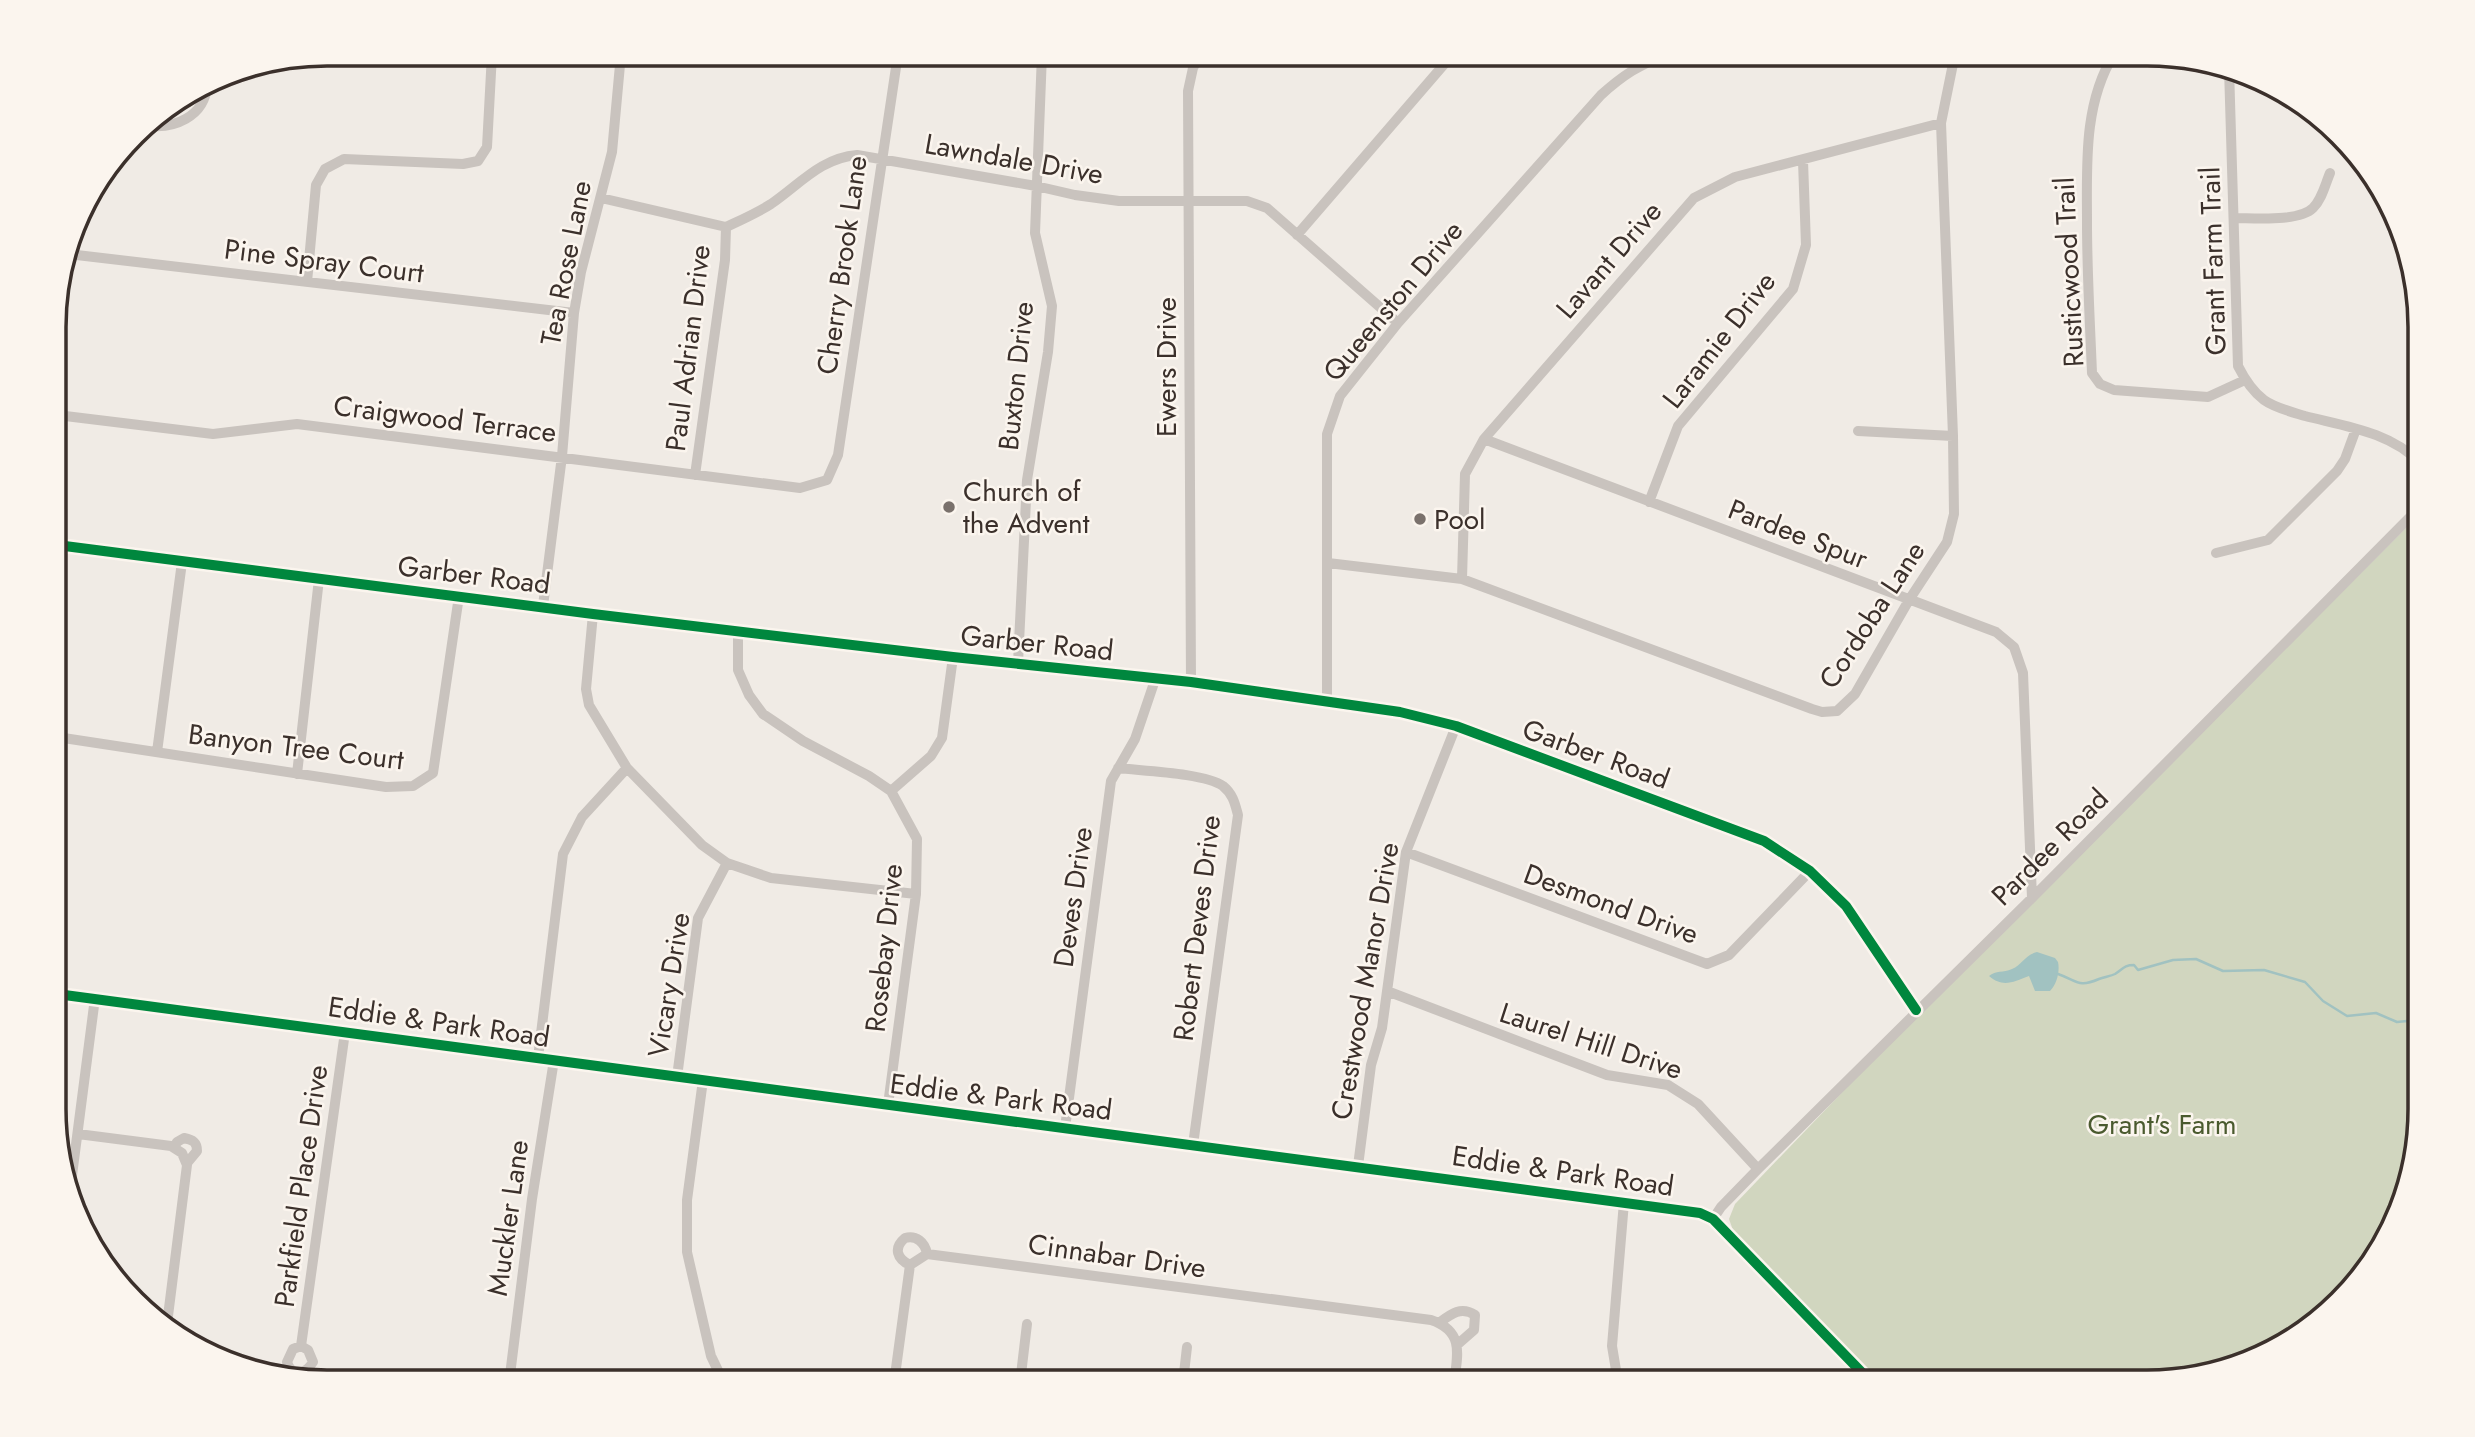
<svg xmlns="http://www.w3.org/2000/svg" width="2475" height="1437" font-family="Jost,sans-serif">
<style>
.green{fill:#d1d6bf}
.water{fill:#a1c2c1}
.lines{fill:none;stroke-linecap:round;stroke-linejoin:round}
.stream{stroke:#a1c2c1;stroke-width:2.5}
.minor{stroke:#c9c3be;stroke-width:10}
.cycleway-casing{stroke:#fbf5ee;stroke-width:15}
.cycleway{stroke:#00873e;stroke-width:10}
.poi-dot{fill:#7a716c;stroke:#fbf5ee;stroke-width:2.5}
.labels{text-anchor:middle;dominant-baseline:central;stroke-width:5;stroke-linejoin:round;paint-order:stroke}
.street-label{font-size:28px;fill:#3b302b;stroke:#fbf5ee}
.poi-label{font-size:28px;fill:#3b302b;stroke:#fbf5ee;text-anchor:start}
.park-label{font-size:28px;fill:#4a5a2e;stroke:#fbf5ee}
.rim{fill:none;stroke:#3b302b;stroke-width:3.5}
</style>
<rect width="100%" height="100%" fill="#f0ebe5"/>
<!-- green -->
<path class="green" d="M2420,514v613l-36,120 -44,56 -55,43 -120,36h-286l-144,-146 -6,-17 6,-15 117,-122z"/>
<!-- water -->
<path class="water" d="M2037,952l18,6 3,4c2,9 -1,22 -8,29h-15l-6,-15c-16,6 -26,12 -40,0 7,-6 14,-3 23,-7 10,-4 13,-14 25,-17z"/>
<g class="lines">
<!-- stream -->
<path class="stream" d="M2058,974c20,7 20,14 41,5 5,-2 12,-3 16,-5 8,-5 9,-9 19,-9l4,5 35,-10 23,-1 27,12 41,-1 41,12 18,19 24,15 29,-3 21,9 10,-1 7,5h6"/>
<!-- minor -->
<path class="minor" d="M2114,54c-31,50 -27,112 -27,168 0,51 3,101 5,151l8,11 14,6 94,7 37,-17
M2160,56l39,11 29,4
M2229,68l9,298c7,14 14,25 26,34 11,8 28,12 41,16 39,10 86,16 115,47
M145,125c28,5 60,-8 62,-40
M601,198l125,29c15,-7 31,-14 45,-23 29,-20 50,-46 86,-49l179,31 39,9 44,6h128l20,7 131,115
M2235,218c19,0 64,4 78,-10 9,-9 12,-23 17,-35
M1297,235l156,-181
M68,254l506,59
M307,282l9,-97 9,-16 19,-10 119,5 15,-3 9,-14 5,-93
M57,415l156,19 84,-10 503,64 27,-8 11,-25 60,-401
M1858,431l95,5
M1484,439l512,193 18,15 9,26 9,225
M695,475l30,-215 1,-33
M1649,502l29,-76 115,-137 13,-44 -3,-84
M57,545l536,69 360,43 238,25 209,30 56,14 308,115 46,30 36,35 70,104
M2216,553l52,-13 69,-69 8,-12 11,-30
M1328,563l134,16 350,130 10,3 15,-1 18,-17 54,-94 38,-58 7,-28 -1,-78 -12,-313 14,-69
M1462,579l3,-105 19,-35 210,-241 41,-21 206,-54
M543,606l19,-150 12,-143 7,-41 31,-120 9,-98
M593,614l-7,75 3,16 38,63 75,77 25,18 44,15 145,16
M738,630v40l11,25 14,19 40,27 66,35 22,15 26,48 -1,55 -28,211
M1018,663l9,-183 21,-128 4,-46 -17,-73 7,-179
M1191,682l-3,-591 5,-23 7,-14
M1327,700v-266l13,-38 58,-73 203,-228c22,-20 38,-30 66,-41
M57,737l329,50 27,-1 20,-13 26,-177
M157,752l25,-190
M1118,768c25,3 87,5 105,18 10,8 12,18 15,29l-45,330
M297,774l22,-195
M891,791l40,-35 11,-18 11,-81
M1406,852l301,112 22,-9 81,-84
M1387,991l220,84 61,10 30,19 60,65
M57,994l1643,219 13,6 158,163
M538,1058l25,-204 19,-37 45,-49
M677,1077l21,-159 29,-55
M703,1080l-16,120v52l24,104 13,27
M1065,1128l46,-347 24,-42 20,-59
M78,1134l93,12 11,7 5,12 -20,159
M174,1148l3,-6 7,-4c9,2 13,4 13,13l-10,12
M1358,1166l13,-101 11,-37 24,-176 50,-126
M71,1183l24,-185
M1713,1219l8,-12 37,-38 274,-271 388,-391
M910,1265c-13,-6 -17,-17 -5,-27 11,-3 20,4 22,16
M1439,1323c12,-9 22,-17 36,-8l-1,15 -16,14
M301,1346l7,4 5,12c-8,13 -21,15 -26,0l6,-13 8,-3 44,-314
M1617,1376l-5,-30 12,-144
M1183,1382l4,-35
M509,1383l23,-184 22,-139
M894,1383l16,-118 17,-11 504,66c33,11 27,34 23,62
M1020,1383l7,-59"/>
<!-- cycleway casing -->
<g class="cycleway-casing">
<path id="cycleway" d="M57,545l536,69 360,43 238,25 209,30 56,14 308,115 46,30 36,35 70,104
M57,994l1643,219 13,6 158,163"/>
</g>
<!-- cycleway -->
<use href="#cycleway" class="cycleway"/>
</g>
<!-- markers -->
<g class="poi-dot">
<circle cx="949" cy="507" r="7"/>
<circle cx="1420" cy="519" r="7"/>
</g>
<g class="labels">
<!-- street labels -->
<g class="street-label">
<text transform="translate(1014 159) rotate(10)">Lawndale Drive</text>
<text transform="translate(1609 260) rotate(-49)">Lavant Drive</text>
<text transform="translate(324 261) rotate(7)">Pine Spray Court</text>
<text transform="translate(2213 261) rotate(-92)">Grant Farm Trail</text>
<text transform="translate(566 263) rotate(-79)">Tea Rose Lane</text>
<text transform="translate(842 265) rotate(-82)">Cherry Brook Lane</text>
<text transform="translate(2069 272) rotate(-93)">Rusticwood Trail</text>
<text transform="translate(1393 301) rotate(-50)">Queenston Drive</text>
<text transform="translate(1719 340) rotate(-52)">Laramie Drive</text>
<text transform="translate(688 348) rotate(-83)">Paul Adrian Drive</text>
<text transform="translate(1166 367) rotate(-90)">Ewers Drive</text>
<text transform="translate(1016 376) rotate(-84)">Buxton Drive</text>
<text transform="translate(445 419) rotate(7)">Craigwood Terrace</text>
<text transform="translate(1798 534) rotate(21)">Pardee Spur</text>
<text transform="translate(474 575) rotate(7)">Garber Road</text>
<text transform="translate(1872 615) rotate(-57)">Cordoba Lane</text>
<text transform="translate(1037 643) rotate(6)">Garber Road</text>
<text transform="translate(296 747) rotate(7)">Banyon Tree Court</text>
<text transform="translate(1596 754) rotate(20)">Garber Road</text>
<text transform="translate(2050 847) rotate(-45)">Pardee Road</text>
<text transform="translate(1073 897) rotate(-82)">Deves Drive</text>
<text transform="translate(1611 904) rotate(20)">Desmond Drive</text>
<text transform="translate(1197 928) rotate(-83)">Robert Deves Drive</text>
<text transform="translate(884 948) rotate(-84)">Rosebay Drive</text>
<text transform="translate(1365 981) rotate(-80)">Crestwood Manor Drive</text>
<text transform="translate(669 985) rotate(-81)">Vicary Drive</text>
<text transform="translate(439 1022) rotate(8)">Eddie &amp; Park Road</text>
<text transform="translate(1591 1041) rotate(18)">Laurel Hill Drive</text>
<text transform="translate(1001 1097) rotate(7)">Eddie &amp; Park Road</text>
<text transform="translate(1563 1171) rotate(8)">Eddie &amp; Park Road</text>
<text transform="translate(301 1186) rotate(-82)">Parkfield Place Drive</text>
<text transform="translate(508 1218) rotate(-82)">Muckler Lane</text>
<text transform="translate(1117 1256) rotate(8)">Cinnabar Drive</text>
</g>
<!-- poi labels -->
<g class="poi-label">
<text x="963" y="491">Church of<tspan x="963" dy="32">the Advent</tspan></text>
<text x="1434" y="519">Pool</text>
</g>
<!-- park labels -->
<g class="park-label">
<text x="2162" y="1124">Grant's Farm</text>
</g>
</g>
<!-- crop -->
<path d="M0 0H2475V1437H0ZM327 66H2147A261 261 0 0 1 2408 327V1109A261 261 0 0 1 2147 1370H327A261 261 0 0 1 66 1109V327A261 261 0 0 1 327 66Z" fill="#fbf5ee" fill-rule="evenodd"/>
<path class="rim" d="M327 66H2147A261 261 0 0 1 2408 327V1109A261 261 0 0 1 2147 1370H327A261 261 0 0 1 66 1109V327A261 261 0 0 1 327 66Z"/>
</svg>
